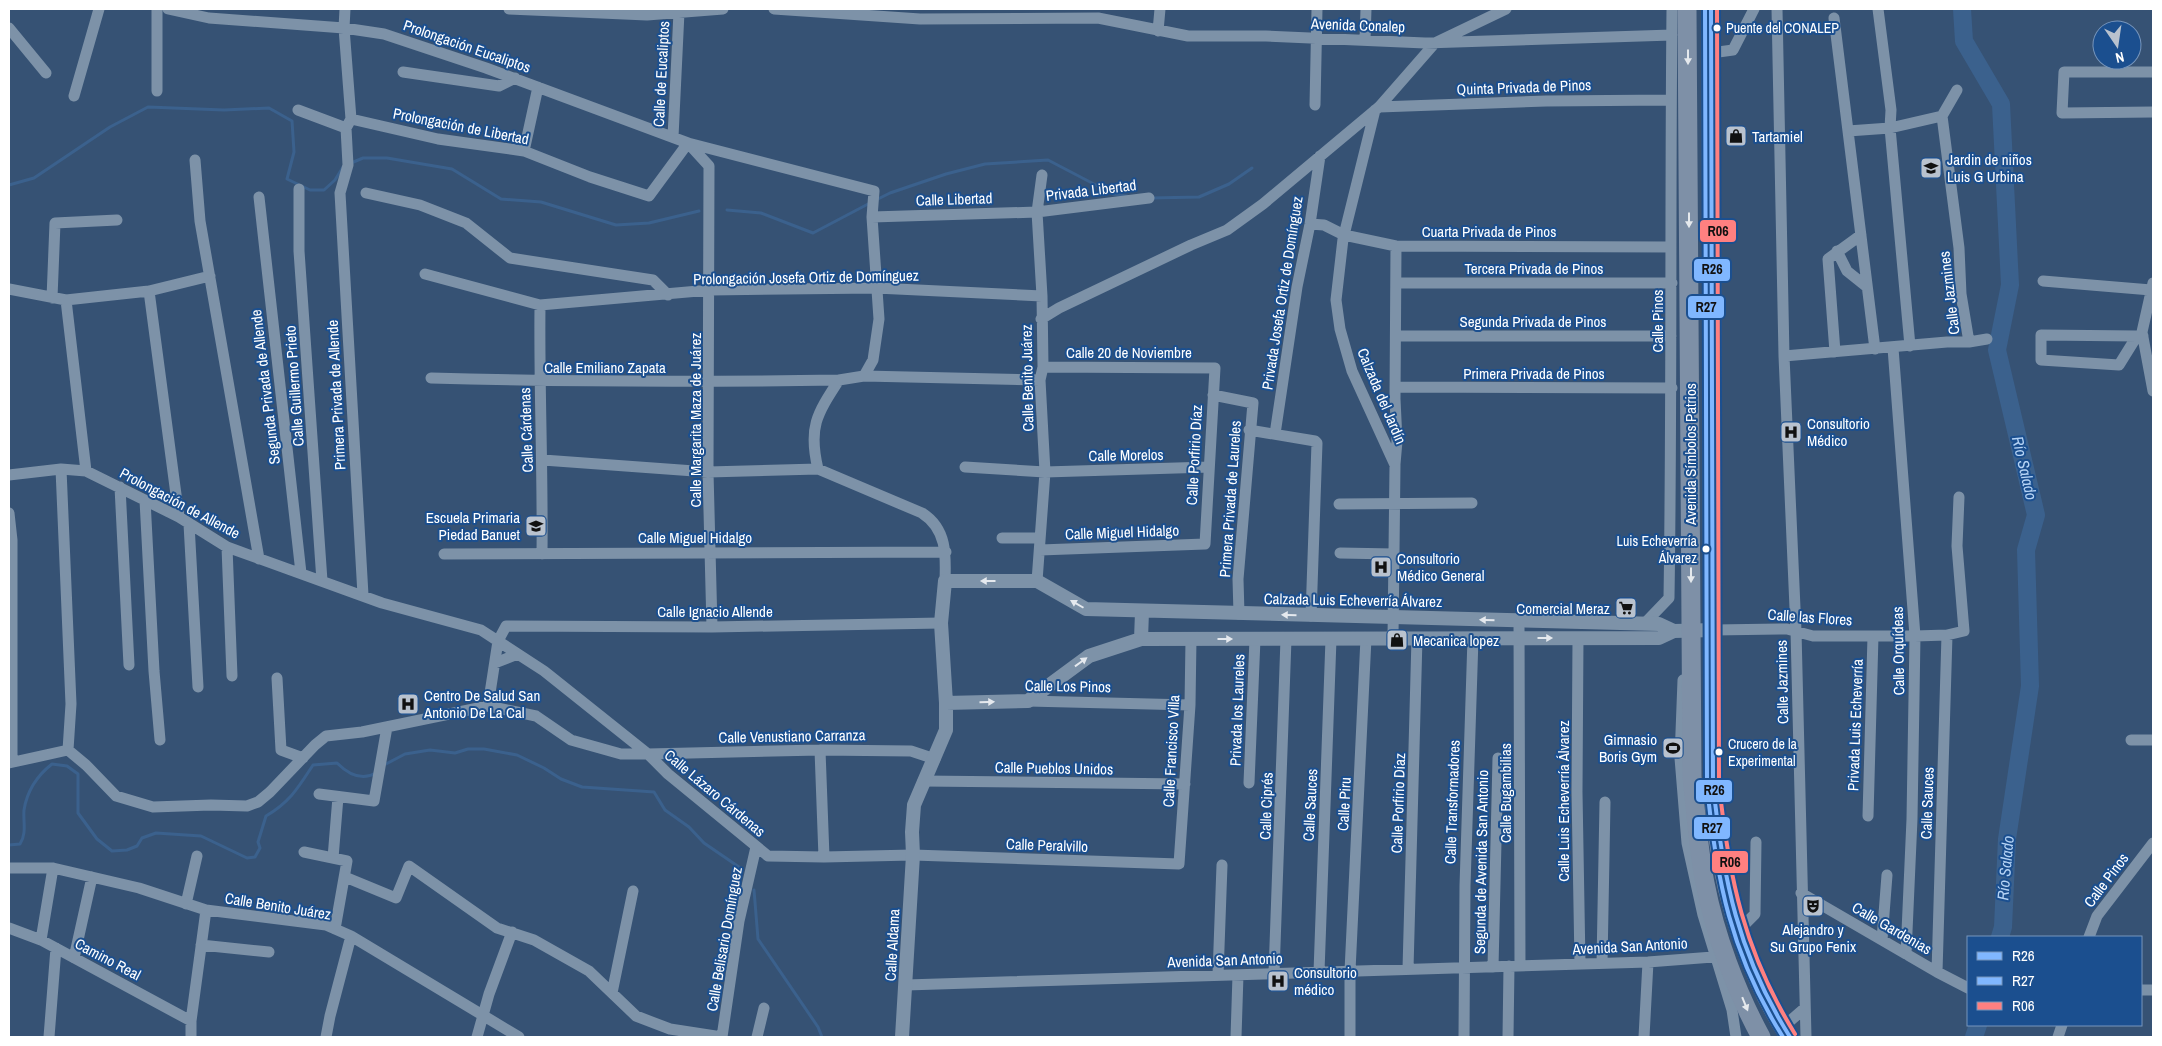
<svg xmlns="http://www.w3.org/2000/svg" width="2162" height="1046" font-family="'Archivo Narrow',sans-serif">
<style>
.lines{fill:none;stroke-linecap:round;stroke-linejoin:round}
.stream{stroke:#3b618d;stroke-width:3}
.river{stroke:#3b618d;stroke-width:18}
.minor{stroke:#7d92a8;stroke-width:11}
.tertiary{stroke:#7d92a8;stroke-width:14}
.trunk{stroke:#7e90a7;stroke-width:19}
.bus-1-casing{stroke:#1b4f8f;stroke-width:8}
.bus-2-casing{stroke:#1b4f8f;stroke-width:8}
.bus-3-casing{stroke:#1b4f8f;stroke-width:8}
.bus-1{stroke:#80b7ff;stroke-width:4}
.bus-2{stroke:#80b7ff;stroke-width:4}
.bus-3{stroke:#ff8080;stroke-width:4}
.oneway{fill:#e5e9ed}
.oneway2{fill:#e5e9ee}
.bus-dot{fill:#fff;stroke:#1b4f8f;stroke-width:2}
.labels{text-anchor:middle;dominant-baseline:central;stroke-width:4;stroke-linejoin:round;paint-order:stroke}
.bus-label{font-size:14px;fill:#fff;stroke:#1b4f8f;text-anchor:start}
.street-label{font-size:15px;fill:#fff;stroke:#1b4f8f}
.poi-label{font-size:15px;fill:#fff;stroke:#1b4f8f;text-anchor:start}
.water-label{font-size:16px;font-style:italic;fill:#b5d3f5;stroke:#1b4f8f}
.line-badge{stroke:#1b4f8f;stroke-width:2}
.pale-badge-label{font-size:14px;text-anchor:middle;font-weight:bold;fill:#111}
</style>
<rect width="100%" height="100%" fill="#365274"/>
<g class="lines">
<!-- stream -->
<path class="stream" d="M351,163l12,-5h24l65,11 49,30 40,3 75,23 33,-2 50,-12
M9,185l25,-7 76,-51 38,-20 76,3 45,-2 23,13 2,31 -7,27 23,11h14l11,-10 8,-13
M1151,198l48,-1 30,-13 23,-16
M876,200l14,-7 56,-19 39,-10 63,-4 65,34 14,2
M727,210l34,3 52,20 57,-30
M384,765l21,-11 25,-4 25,3 13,-4h16l33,6 27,13 17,11 21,8 72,5 11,18 24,17 15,16 35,24
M9,845l11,-1c7,-11 3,-22 4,-34 3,-19 14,-35 28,-46l15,2 11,8v39l19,26 15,12 15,-1 10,-4 5,-8 14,-5 45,3 46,22 8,-1 5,-9 -2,-6 8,-26c24,-14 32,-28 47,-51l24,-2c11,11 25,18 39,10
M754,890l4,49 60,88 4,10"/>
<!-- river -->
<path class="river" d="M1962,9l2,32 37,63 9,181 -13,65 39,165 -10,35 4,136 -23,153 -4,88 -3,10
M1974,1037l4,-12"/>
<!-- minor -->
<path class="minor" d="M168,9l41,9 135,10 40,6 102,34 202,75 21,23 -1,306 4,155
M345,9l-1,19 7,91 -5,9 2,37 -8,28 23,402
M509,9l138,6 76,-6
M774,9l146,10 178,-1 90,18h78l159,7 247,-8
M1777,9l7,347 12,275 10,406
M1834,18l41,331
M9,28l37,45
M1158,31l2,-22
M1365,40l1,-31
M1711,53l22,-3 21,-41
M403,72l96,14 16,-8
M2153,72h-89l-2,41 91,-1
M157,91v-82
M74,96l25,-87
M1315,105l2,-96
M1379,107l167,-6 124,-1
M298,110l48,18
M1375,110l-32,129 -7,61 4,29 12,42 43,94 -2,173
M351,119l87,20 86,12 66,26 59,19 39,-53 186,48 -2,26 7,102 -6,41 -9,16 -25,4c-22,34 -31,47 -21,89l104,44c25,16 24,42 23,68
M1848,131l42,-3 1,-18 -13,-101
M673,137l6,-125
M524,151l14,-64
M195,160l5,61 59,338
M299,189v62l23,330
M366,193l54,12 46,18 44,35 143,22 15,15
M259,197l42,376
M872,217l165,-5 112,-14
M1310,224l14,1 20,10 52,11 275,1
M1837,251l10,20 20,16
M425,274l115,31 170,-15 166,-2 166,8
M2043,281l108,9
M1396,283h276
M2153,283l-11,49 11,59
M9,289l57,11 83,-9 61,-15
M149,291l30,226
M52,298l3,-75 62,-3
M66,300l20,171
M540,305c-1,83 3,166 2,249
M1041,319l18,-11 132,-63 36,-15 36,-26 116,-97 56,-64 71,-34
M1396,336h275
M2137,336l-18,29 -78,-5v-25l96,1h6
M1969,342l18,-3
M1910,346l-20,-218 52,-12
M1893,348l22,288 -3,183 -6,135
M1835,352l-7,-93 33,-24
M1784,356l163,-14h22l-8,-48 -2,-46 -17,-132 15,-26
M864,376l176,4
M431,378c136,4 272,4 408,2
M1395,387l277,1
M1213,395l40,8 -15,176 1,35
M1249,430l66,11 2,2 -6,173
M1275,434l22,-147 13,-63 10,-68
M543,460l165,12 110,-3
M1395,464l2,-23 -2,-42 1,-153
M965,467l80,5 164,-5
M61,469l10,235 -3,46
M9,475l52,-6 25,2 93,46 48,30 155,56 99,27 63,41 104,83 172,-4 91,1 24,8
M120,487l9,178
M145,500l9,171 6,69
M1339,504l133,-1
M9,513l3,27v222
M189,524l9,163
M1002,538h38
M227,547l5,129
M1040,550l165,-6 10,-176 -172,-1
M1340,553l54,1
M444,554l502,-2
M1037,581l8,-109 -5,-92 3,-13 -1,-71 -5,-84 5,-37
M1519,620l1,346
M1645,623l24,-25c3,-197 1,-393 3,-589
M1714,630l73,-1 26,7h102l32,-1 17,-4 -7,-85 2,-49
M1578,638l-1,154 3,172
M495,663l23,-9
M277,678l4,72 22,8
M1683,680l-3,78 7,85 12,-1
M1028,701l162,4
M488,706l10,-65 8,-15 206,1 229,-4
M2131,740h22
M820,750l4,107
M9,763l59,-13 18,15 30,31 37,11 58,-2 36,1 11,-4 12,-10 45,-47 11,-9 36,-4 126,-26 48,10 35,24 50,14h27l20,20 100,82 56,1 89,-2 266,9 11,-159 1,-66
M923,781l262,3
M1249,783l6,-144
M319,794l55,7 13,-74
M1868,816l5,-180
M1687,843l16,72 29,95 4,27
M304,852l43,9 -12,68
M333,858l5,-61
M9,868h44l86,20 67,22 120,15 25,11 168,101
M345,877l51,21 13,-32 88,62 37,12 55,31 47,45 34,13 52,8
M1801,893l136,79 31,16
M186,904l11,-48
M9,928l32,12 150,81
M1740,929l15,-15 1,-72
M2089,937l8,-21 56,-73
M41,940l12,-72
M1882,940l5,-65
M201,945l68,7
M74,958l18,-81
M1602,963l3,-161
M1493,967l5,-209
M1408,969l9,-331
M1319,972l12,-333
M1937,972l10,-337
M1274,973l12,-334
M1218,975l4,-110
M906,985l742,-23 78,-6
M2141,990h12
M612,993l21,-102
M1783,1027l22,-19
M49,1037l7,-89
M191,1037v-16l15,-111
M326,1037l4,-21 21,-80
M477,1037l12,-43 23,-62
M722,1037l17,-116 17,-74
M757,1037l7,-29
M1236,1037l2,-62
M1350,1037v-66l16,-333
M1464,1037l1,-151 8,-248
M1508,1037l1,-71
M1644,1037l4,-75
M2058,1037l4,-12"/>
<!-- tertiary -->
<path class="tertiary" d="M1141,639l1,-27
M946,703l82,-2 61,-45 52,-17 518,-1 15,-7 40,-1
M902,1037l11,-182 -1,-23 2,-27 32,-75v-27l-5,-80 4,-42h92l49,28 573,15 15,7"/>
<!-- trunk -->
<path class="trunk" d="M1687,9l5,768c4,35 6,71 13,106 10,52 31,108 56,154
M1711,9l2,775c2,18 2,36 5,53 8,65 35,146 72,200"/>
<!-- bus-1 casing -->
<g class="bus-1-casing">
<path id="bus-1" d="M1711,9l2,775c10,96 25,170 77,253"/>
</g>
<!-- bus-2 casing -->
<g class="bus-2-casing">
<path id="bus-2" d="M1705,9l2,776c9,94 24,170 76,252"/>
</g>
<!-- bus-3 casing -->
<g class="bus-3-casing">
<path id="bus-3" d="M1717,9l2,775c10,95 25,167 76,250"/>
</g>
<!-- bus-1 -->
<use href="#bus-1" class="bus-1"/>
<!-- bus-2 -->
<use href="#bus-2" class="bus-2"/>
<!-- bus-3 -->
<use href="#bus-3" class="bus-3"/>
</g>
<!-- one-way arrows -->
<defs><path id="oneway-solid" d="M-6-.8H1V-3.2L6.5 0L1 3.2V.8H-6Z" transform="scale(1.25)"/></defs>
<g class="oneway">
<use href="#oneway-solid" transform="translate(1688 57) rotate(90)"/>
<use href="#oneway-solid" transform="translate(1689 220) rotate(90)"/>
<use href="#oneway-solid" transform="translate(1691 575) rotate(90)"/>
<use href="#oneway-solid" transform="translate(1745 1004) rotate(68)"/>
</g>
<g class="oneway2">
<use href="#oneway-solid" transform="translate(988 581) rotate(180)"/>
<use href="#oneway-solid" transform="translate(1077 604) rotate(-150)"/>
<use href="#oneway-solid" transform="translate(1289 615) rotate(-179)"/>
<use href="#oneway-solid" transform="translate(1487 620) rotate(-179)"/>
<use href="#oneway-solid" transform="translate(1545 638)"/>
<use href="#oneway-solid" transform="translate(1225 639)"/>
<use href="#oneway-solid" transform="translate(1081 662) rotate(-36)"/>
<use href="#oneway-solid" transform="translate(987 702) rotate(-1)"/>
</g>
<!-- icons -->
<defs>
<g id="shop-square" transform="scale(1.125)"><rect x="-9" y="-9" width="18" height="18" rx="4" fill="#b9c2ce" stroke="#1b4f8f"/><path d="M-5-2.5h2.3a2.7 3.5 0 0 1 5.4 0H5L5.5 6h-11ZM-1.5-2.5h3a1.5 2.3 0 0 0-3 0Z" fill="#111"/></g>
<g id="school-square" transform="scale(1.125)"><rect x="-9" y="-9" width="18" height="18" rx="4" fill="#b9c2ce" stroke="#1b4f8f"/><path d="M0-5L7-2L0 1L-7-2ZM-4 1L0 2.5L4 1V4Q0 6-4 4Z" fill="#111"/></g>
<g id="hospital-square" transform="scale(1.125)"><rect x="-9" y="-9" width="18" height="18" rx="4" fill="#b9c2ce" stroke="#1b4f8f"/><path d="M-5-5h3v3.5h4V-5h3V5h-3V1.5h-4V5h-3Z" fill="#111"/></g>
<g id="supermarket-square" transform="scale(1.125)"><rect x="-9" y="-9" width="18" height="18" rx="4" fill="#b9c2ce" stroke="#1b4f8f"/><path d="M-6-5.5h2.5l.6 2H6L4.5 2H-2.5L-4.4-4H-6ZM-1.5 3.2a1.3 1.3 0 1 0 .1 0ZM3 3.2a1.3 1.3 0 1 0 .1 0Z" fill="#111"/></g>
<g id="stadium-square" transform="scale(1.125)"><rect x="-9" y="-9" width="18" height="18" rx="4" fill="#b9c2ce" stroke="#1b4f8f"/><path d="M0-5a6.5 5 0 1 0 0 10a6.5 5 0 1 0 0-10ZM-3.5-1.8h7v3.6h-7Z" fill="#111"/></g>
<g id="theatre-square" transform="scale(1.125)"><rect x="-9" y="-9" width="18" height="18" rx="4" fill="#b9c2ce" stroke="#1b4f8f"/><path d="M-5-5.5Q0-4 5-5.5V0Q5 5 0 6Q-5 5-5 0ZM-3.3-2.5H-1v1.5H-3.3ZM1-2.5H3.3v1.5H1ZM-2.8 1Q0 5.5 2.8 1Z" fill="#111"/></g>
</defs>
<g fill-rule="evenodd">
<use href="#shop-square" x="1736" y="136"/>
<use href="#school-square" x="1931" y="168"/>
<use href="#hospital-square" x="1791" y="432"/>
<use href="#school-square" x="536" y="526"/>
<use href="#hospital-square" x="1381" y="567"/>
<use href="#supermarket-square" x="1626" y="608"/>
<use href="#shop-square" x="1397" y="640"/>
<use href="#hospital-square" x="408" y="704"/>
<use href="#stadium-square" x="1673" y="748"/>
<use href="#theatre-square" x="1813" y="906"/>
<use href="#hospital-square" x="1278" y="981"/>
</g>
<!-- markers -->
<g class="bus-dot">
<circle cx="1717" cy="28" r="4.5"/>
<circle cx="1706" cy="549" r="4.5"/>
<circle cx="1719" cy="752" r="4.5"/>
</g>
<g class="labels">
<!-- bus labels -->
<g class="bus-label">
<text x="1726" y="28">Puente del CONALEP</text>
<text x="1697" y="541" text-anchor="end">Luis Echeverría<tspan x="1697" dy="17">Álvarez</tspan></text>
<text x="1728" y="744">Crucero de la<tspan x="1728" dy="17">Experimental</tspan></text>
</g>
<!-- street labels -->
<g class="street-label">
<text transform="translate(1358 25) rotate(2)">Avenida Conalep</text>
<text transform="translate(467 46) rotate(19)">Prolongación Eucaliptos</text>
<text transform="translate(661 74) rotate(-87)">Calle de Eucaliptos</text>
<text transform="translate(1524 87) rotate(-2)">Quinta Privada de Pinos</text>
<text transform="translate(461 126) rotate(11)">Prolongación de Libertad</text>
<text transform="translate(1091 190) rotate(-7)">Privada Libertad</text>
<text transform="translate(954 199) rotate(-2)">Calle Libertad</text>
<text x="1489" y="231">Cuarta Privada de Pinos</text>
<text x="1534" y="268">Tercera Privada de Pinos</text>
<text transform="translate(806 277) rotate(-1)">Prolongación Josefa Ortiz de Domínguez</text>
<text transform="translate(1282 293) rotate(-81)">Privada Josefa Ortiz de Domínguez</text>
<text transform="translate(1949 293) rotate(-97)">Calle Jazmines</text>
<text x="1533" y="321">Segunda Privada de Pinos</text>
<text transform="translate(1657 321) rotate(-90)">Calle Pinos</text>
<text x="1129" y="352">Calle 20 de Noviembre</text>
<text x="605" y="367">Calle Emiliano Zapata</text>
<text x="1534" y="373">Primera Privada de Pinos</text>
<text transform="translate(1027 378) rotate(-91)">Calle Benito Juárez</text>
<text transform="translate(294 386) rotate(-94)">Calle Guillermo Prieto</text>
<text transform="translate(265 387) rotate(-97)">Segunda Privada de Allende</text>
<text transform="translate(336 395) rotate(-93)">Primera Privada de Allende</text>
<text transform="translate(1382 396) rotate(67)">Calzada del Jardín</text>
<text transform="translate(695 420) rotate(-90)">Calle Margarita Maza de Juárez</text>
<text transform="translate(526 430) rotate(-92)">Calle Cárdenas</text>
<text transform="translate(1690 454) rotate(-90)">Avenida Símbolos Patrios</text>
<text transform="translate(1126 455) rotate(-1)">Calle Morelos</text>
<text transform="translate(1194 455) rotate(-87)">Calle Porfirio Díaz</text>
<text transform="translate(1230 499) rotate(-86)">Primera Privada de Laureles</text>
<text transform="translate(180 503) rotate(28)">Prolongación de Allende</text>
<text transform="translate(1122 532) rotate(-2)">Calle Miguel Hidalgo</text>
<text x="695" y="537">Calle Miguel Hidalgo</text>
<text transform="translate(1353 600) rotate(1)">Calzada Luis Echeverría Álvarez</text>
<text x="715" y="611">Calle Ignacio Allende</text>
<text transform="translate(1810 617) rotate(4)">Calle las Flores</text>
<text transform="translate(1898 651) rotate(-91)">Calle Orquídeas</text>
<text transform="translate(1782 682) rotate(-91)">Calle Jazmines</text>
<text transform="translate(1068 686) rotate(1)">Calle Los Pinos</text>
<text transform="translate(1237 710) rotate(-88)">Privada los Laureles</text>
<text transform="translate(1855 725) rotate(-88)">Privada Luis Echeverría</text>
<text transform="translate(792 736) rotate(-1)">Calle Venustiano Carranza</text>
<text transform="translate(1171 751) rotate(-87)">Calle Francisco Villa</text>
<text transform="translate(1054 768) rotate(1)">Calle Pueblos Unidos</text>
<text transform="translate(715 793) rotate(40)">Calle Lázaro Cárdenas</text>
<text transform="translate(1505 793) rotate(-90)">Calle Bugambilias</text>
<text transform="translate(1563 801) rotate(-90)">Calle Luis Echeverría Álvarez</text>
<text transform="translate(1452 802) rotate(-88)">Calle Transformadores</text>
<text transform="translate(1398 803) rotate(-88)">Calle Porfirio Díaz</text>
<text transform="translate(1927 803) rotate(-88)">Calle Sauces</text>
<text transform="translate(1344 804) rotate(-87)">Calle Piru</text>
<text transform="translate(1310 805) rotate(-87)">Calle Sauces</text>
<text transform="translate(1266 806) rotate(-88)">Calle Ciprés</text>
<text transform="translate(1047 845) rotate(2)">Calle Peralvillo</text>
<text transform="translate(1481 862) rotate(-89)">Segunda de Avenida San Antonio</text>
<text transform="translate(2106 880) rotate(-53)">Calle Pinos</text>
<text transform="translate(278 906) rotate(9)">Calle Benito Juárez</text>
<text transform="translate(1892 928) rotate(30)">Calle Gardenias</text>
<text transform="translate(724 939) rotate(-80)">Calle Belisario Domínguez</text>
<text transform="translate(892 945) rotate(-87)">Calle Aldama</text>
<text transform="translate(1630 946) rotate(-3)">Avenida San Antonio</text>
<text transform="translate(108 959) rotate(28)">Camino Real</text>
<text transform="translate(1225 960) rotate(-2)">Avenida San Antonio</text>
</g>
<!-- poi labels -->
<g class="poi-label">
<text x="1752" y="136">Tartamiel</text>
<text x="1947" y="159">Jardin de niños<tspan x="1947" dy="17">Luis G Urbina</tspan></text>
<text x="1807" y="423">Consultorio<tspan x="1807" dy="17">Médico</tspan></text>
<text x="520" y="517" text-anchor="end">Escuela Primaria<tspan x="520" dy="17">Piedad Banuet</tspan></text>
<text x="1397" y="558">Consultorio<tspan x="1397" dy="17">Médico General</tspan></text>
<text x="1610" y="608" text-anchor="end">Comercial Meraz</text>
<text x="1413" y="640">Mecanica lopez</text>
<text x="424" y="695">Centro De Salud San<tspan x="424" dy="17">Antonio De La Cal</tspan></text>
<text x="1657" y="739" text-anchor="end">Gimnasio<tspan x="1657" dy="17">Boris Gym</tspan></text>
<text x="1813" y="929" text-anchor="middle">Alejandro y<tspan x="1813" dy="17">Su Grupo Fenix</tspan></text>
<text x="1294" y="972">Consultorio<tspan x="1294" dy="17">médico</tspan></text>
</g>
<!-- water labels -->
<g class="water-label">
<text transform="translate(2025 468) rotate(77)">Río Salado</text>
<text transform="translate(2005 868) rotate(-85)">Río Salado</text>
</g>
</g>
<g class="line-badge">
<rect x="1699" y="219" width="38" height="24" rx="5" fill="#ff8080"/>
<rect x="1693" y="258" width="38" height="24" rx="5" fill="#80b7ff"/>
<rect x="1687" y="295" width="38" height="24" rx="5" fill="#80b7ff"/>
<rect x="1695" y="779" width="38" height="24" rx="5" fill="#80b7ff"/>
<rect x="1693" y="816" width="38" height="24" rx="5" fill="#80b7ff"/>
<rect x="1711" y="850" width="38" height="24" rx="5" fill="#ff8080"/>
</g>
<g class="pale-badge-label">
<text x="1718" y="236">R06</text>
<text x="1712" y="274">R26</text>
<text x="1706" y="312">R27</text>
<text x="1714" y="795">R26</text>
<text x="1712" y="833">R27</text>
<text x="1730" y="867">R06</text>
</g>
<!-- border -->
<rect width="2162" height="1046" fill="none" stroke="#ffffff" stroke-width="20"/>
<!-- legend -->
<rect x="1967" y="936" width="175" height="90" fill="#1b4f8f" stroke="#7695bc"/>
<rect x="1977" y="952" width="25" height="8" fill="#80b7ff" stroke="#7695bc"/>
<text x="2012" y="961" font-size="15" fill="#ffffff">R26</text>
<rect x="1977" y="977" width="25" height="8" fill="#80b7ff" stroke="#7695bc"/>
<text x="2012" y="986" font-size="15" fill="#ffffff">R27</text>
<rect x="1977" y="1002" width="25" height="8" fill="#ff8080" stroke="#7695bc"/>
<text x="2012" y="1011" font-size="15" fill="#ffffff">R06</text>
<!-- north arrow -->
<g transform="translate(2117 45) rotate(167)"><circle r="24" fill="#1b4f8f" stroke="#7695bc"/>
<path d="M0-4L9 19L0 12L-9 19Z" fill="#b9c2ce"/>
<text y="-8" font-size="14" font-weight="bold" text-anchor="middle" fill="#ffffff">N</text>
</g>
</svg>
